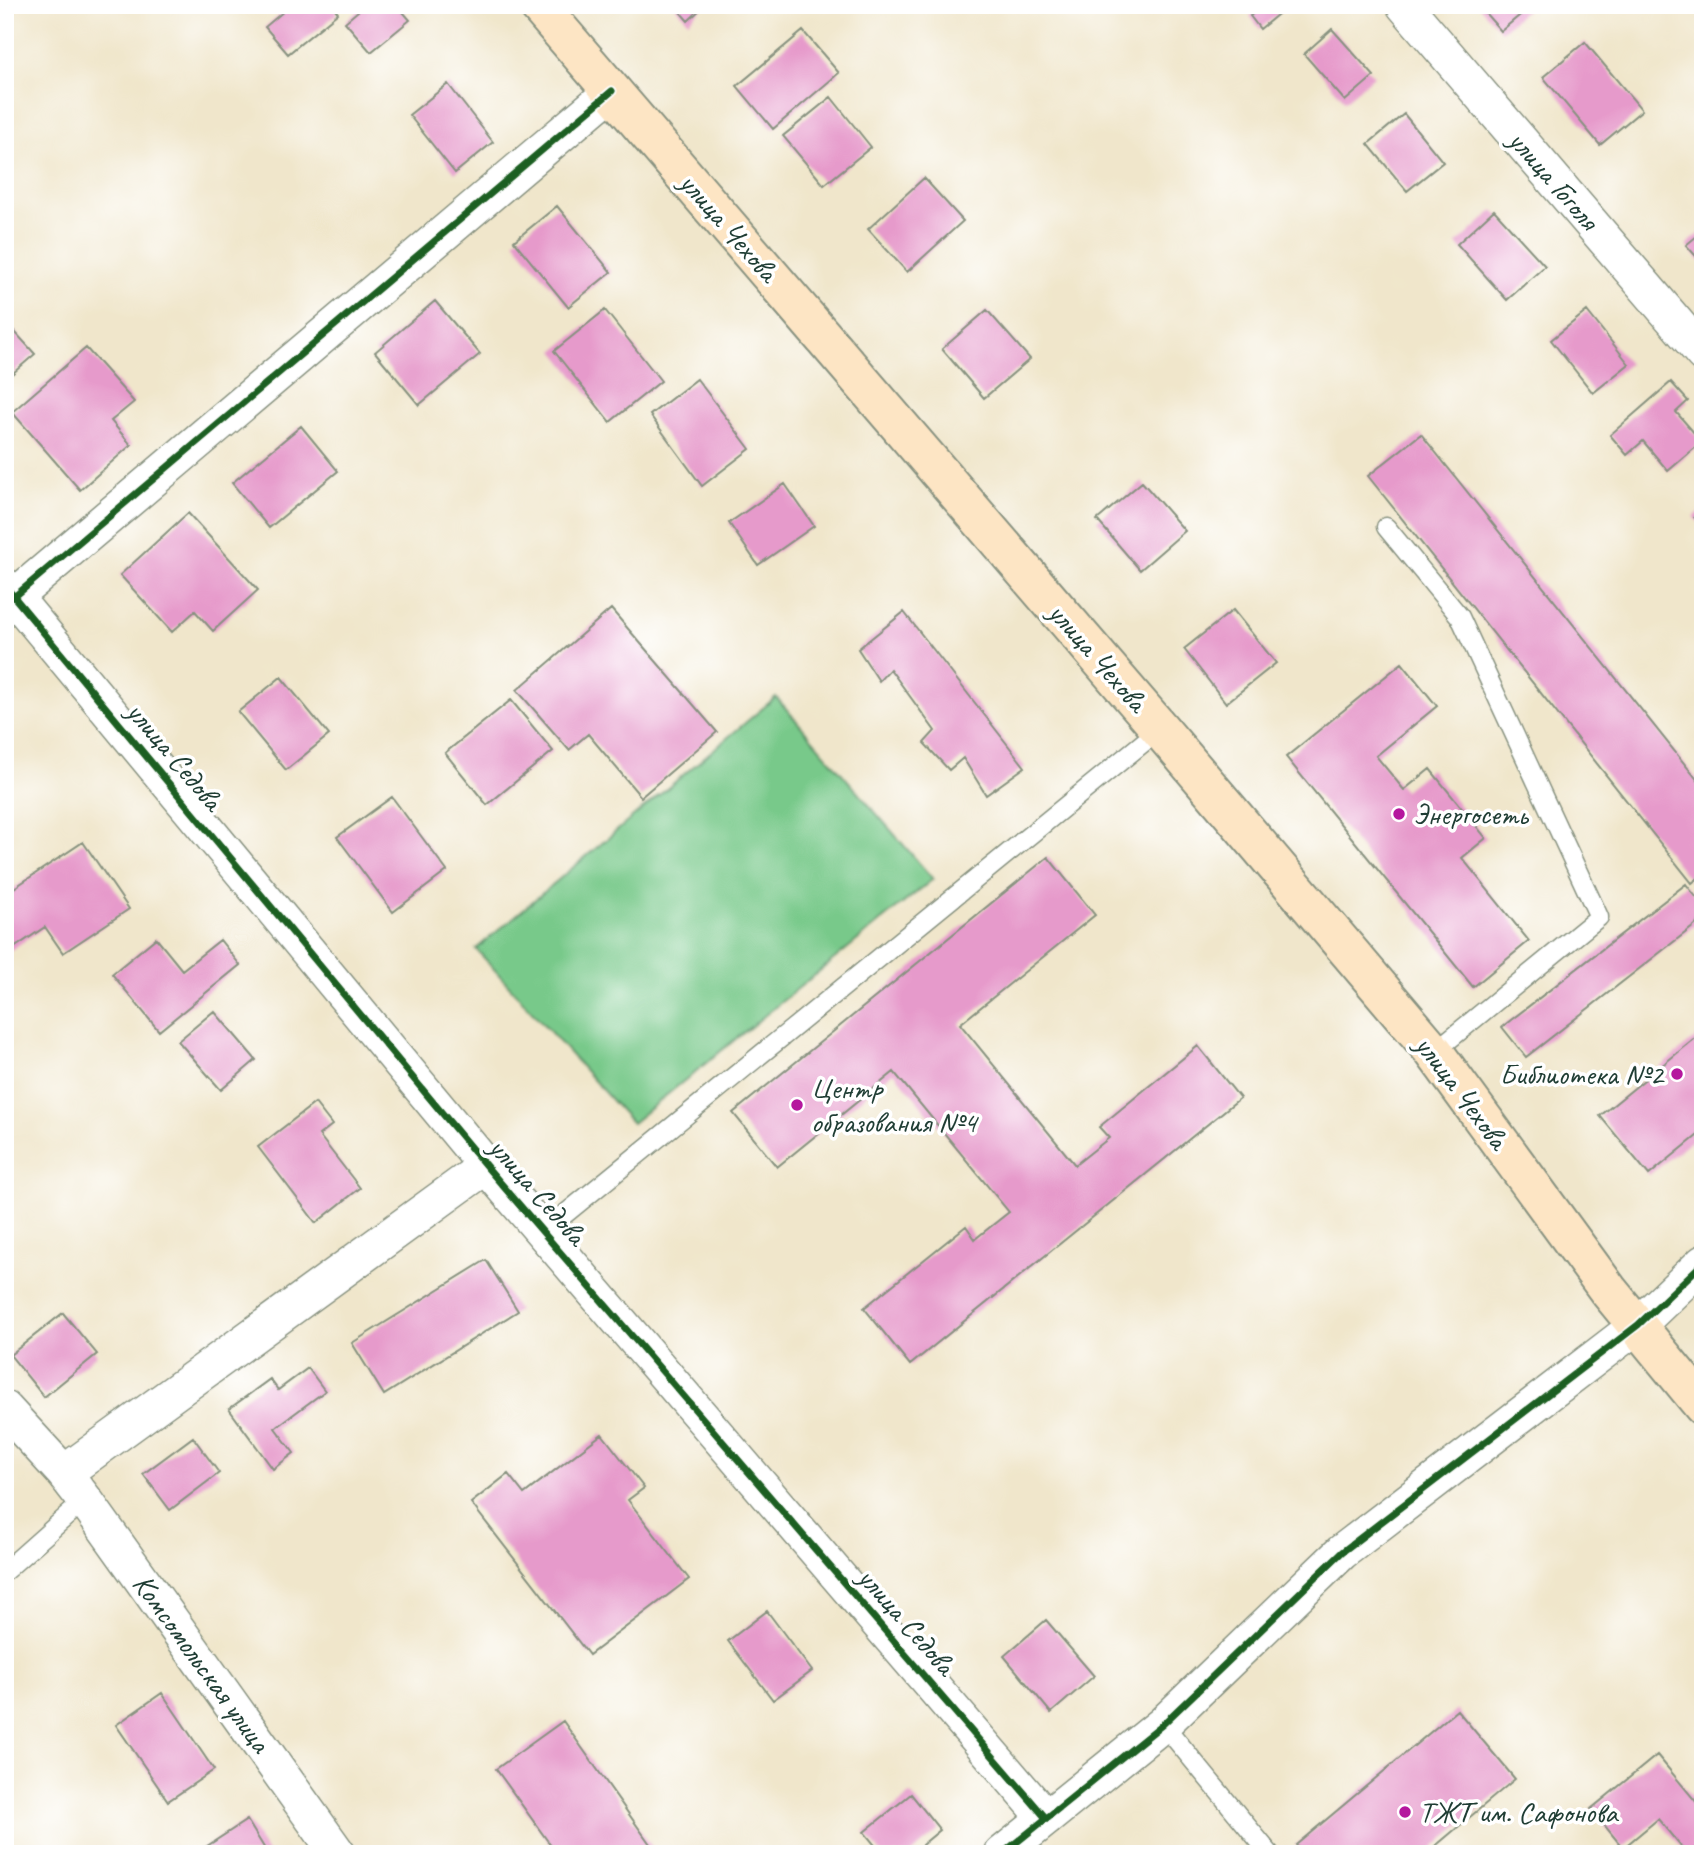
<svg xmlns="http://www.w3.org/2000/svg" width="1708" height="1859" font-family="Caveat,sans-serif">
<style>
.green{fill:#78c98a;stroke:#4c835f;stroke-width:2}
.building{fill:#e69acb}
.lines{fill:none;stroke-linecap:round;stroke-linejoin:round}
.lane-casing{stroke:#889280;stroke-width:21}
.street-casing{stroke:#889280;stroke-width:38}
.secondary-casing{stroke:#889280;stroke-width:42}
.lane{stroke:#fff;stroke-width:18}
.street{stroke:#fff;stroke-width:35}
.secondary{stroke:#fde5c4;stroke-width:38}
.cycleway-casing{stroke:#fff;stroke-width:11}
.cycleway{stroke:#1b5e20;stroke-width:7}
.poi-dot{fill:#b5179e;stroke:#fff;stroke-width:2.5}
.labels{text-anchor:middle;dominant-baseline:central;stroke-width:7;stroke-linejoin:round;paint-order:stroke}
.street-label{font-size:30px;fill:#1f3d34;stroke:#fff}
.poi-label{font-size:30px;fill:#1f3d34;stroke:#fff;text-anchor:start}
</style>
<rect width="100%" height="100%" fill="#fff"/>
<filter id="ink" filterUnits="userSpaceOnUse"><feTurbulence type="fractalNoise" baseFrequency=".0143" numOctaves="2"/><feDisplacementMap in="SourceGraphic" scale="14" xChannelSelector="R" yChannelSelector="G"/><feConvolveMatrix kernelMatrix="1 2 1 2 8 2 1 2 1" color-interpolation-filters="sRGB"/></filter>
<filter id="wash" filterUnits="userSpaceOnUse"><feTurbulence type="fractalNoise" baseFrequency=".00686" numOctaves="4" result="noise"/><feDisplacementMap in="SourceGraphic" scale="28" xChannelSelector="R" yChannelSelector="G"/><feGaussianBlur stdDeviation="1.57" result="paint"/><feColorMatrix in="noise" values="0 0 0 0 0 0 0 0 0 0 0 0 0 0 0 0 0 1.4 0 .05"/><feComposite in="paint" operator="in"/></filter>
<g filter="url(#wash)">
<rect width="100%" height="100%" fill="#f0e6cb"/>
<!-- green -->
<path class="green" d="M776,697l157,182 -301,244 -156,-174z"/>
<g id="blocks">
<!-- building -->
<path class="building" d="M291,5h41l6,8 -50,41 -23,-27z
M365,5h32l13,15 -39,32 -26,-30z
M674,5h31l-17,16z
M1258,5h31l-29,24 -10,-13 10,-8z
M1478,5h54l-31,26z
M1332,29l42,47 -29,25 -41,-47z
M803,31l36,42 -66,56 -36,-43z
M1585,42l57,68 -42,35 -57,-68z
M448,84l45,58 -38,31 -46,-58z
M831,97l40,50 -47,38 -41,-49z
M1404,114l39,48 -36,29 -39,-47z
M924,178l39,43 -56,51 -39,-43z
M557,206l54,66 -43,35 -54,-66z
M1494,210l51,56 -38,34 -50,-56z
M1703,231v33l-17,-19z
M435,301l45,53 -61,51 -44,-53z
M605,310l56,71 -51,41 -56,-71z
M987,310l43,49 -46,39 -42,-49z
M1587,311l42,53 -36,29 -42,-53z
M5,321l30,33 -30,26z
M86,348l48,54 -23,19 20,24 -51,45 -68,-78z
M697,379l53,70 -48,37 -52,-71z
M1671,382l17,19 -12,11 26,30 -34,29 -25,-30 -16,14 -17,-20z
M301,426l37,45 -69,57 -37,-45z
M1421,434l282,353v87l-11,9 -324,-407z
M1142,482l43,49 -45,39 -43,-50z
M785,484l29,42 -56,39 -29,-42z
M1703,509v18l-9,-10z
M188,513l70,77 -45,41 -18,-20 -23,21 -52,-57z
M611,609l106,123 -76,65 -53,-63 -19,16 -52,-60z
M1233,610l43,53 -50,40 -42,-54z
M904,612l121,155 -39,28 -23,-37 -14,12 -25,-27 11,-12 -45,-62 -11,12 -21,-32z
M1402,663l35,43 -61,50 28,34 26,-21 56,69 -24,20 67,83 -56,46 -187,-230z
M281,677l48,58 -43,35 -48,-58z
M511,700l42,51 -66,54 -42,-52z
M392,797l55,74 -54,41 -56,-75z
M83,842l46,67 -66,44 -18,-26 -40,27v-60z
M1048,857l47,58 -135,109 115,141 34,-27 -10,-11 99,-81 42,52 -330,267 -46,-57 102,-82 9,13 34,-27 -115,-140 -117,95 -44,-54z
M1686,884l17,22v13l-177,138 -24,-30z
M156,938l26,32 38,-30 20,25 -81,66 -47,-57z
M214,1011l42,49 -35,30 -43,-49z
M1703,1032v99l-54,44 -49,-59z
M315,1103l17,22 -13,10 41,53 -44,35 -58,-76z
M486,1260l32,51 -134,84 -32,-52z
M63,1313l34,41 -53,43 -34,-42z
M308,1368l17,23 -50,37 19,25 -21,16 -44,-60 41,-30 8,11z
M602,1434l42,54 -16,12 61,79 -100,76 -118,-152 37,-29 16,20z
M193,1437l26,36 -49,37 -27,-36z
M767,1611l45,60 -39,29 -45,-59z
M1046,1620l48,56 -43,37 -47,-57z
M162,1693l52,77 -46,31 -52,-76z
M1457,1710l58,69 -89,75h-123l-7,-9z
M563,1721l94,133h-100l-61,-85z
M1657,1755l46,55v44h-16l-29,-35 -35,29 -32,-39z
M911,1794l29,36 -29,24h-29l-18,-22z
M247,1820l21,34h-73z"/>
</g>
</g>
<g filter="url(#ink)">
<use href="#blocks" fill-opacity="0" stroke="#889280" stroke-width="2"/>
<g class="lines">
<!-- lane casing -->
<g class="lane-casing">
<path id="lane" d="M1386,527l74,90 139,300 -165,135
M543,1232l617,-503
M5,1571l80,-71
M1163,1724l107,130"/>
</g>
<!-- street casing -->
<g class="street-casing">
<path id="street" d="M1404,5l299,349
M5,586l481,580 559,651
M14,597l598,-506
M5,1409l59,64 21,27 253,354
M64,1473l422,-307
M1002,1854l161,-130 179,-172 296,-227 65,-62"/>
</g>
<!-- secondary casing -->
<g class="secondary-casing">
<path id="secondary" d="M538,5l622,724 274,323 174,238 95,116"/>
</g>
<!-- lane -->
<use href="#lane" class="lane"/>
<!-- street -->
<use href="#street" class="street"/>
<!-- secondary -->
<use href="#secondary" class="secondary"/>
<!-- cycleway casing -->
<g class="cycleway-casing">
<path id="cycleway" d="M5,586l481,580 559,651
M14,597l598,-506
M1002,1854l161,-130 179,-172 296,-227 65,-62"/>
</g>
<!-- cycleway -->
<use href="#cycleway" class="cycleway"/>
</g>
</g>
<!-- markers -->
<g class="poi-dot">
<circle cx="1399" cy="814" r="7"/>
<circle cx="1677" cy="1074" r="7"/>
<circle cx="797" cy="1105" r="7"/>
<circle cx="1405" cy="1812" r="7"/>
</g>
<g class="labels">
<!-- street labels -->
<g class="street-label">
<text transform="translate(1554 180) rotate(49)">улица Гоголя</text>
<text transform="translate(729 227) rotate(49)">улица Чехова</text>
<text transform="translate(1098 657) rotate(49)">улица Чехова</text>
<text transform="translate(175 756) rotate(50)">улица Седова</text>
<text transform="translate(1462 1092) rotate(53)">улица Чехова</text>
<text transform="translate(538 1191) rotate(49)">улица Седова</text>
<text transform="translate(907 1621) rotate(49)">улица Седова</text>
<text transform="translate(202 1663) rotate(54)">Комсомольская улица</text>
</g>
<!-- poi labels -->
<g class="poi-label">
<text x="1413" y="814">Энергосеть</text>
<text x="1663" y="1074" text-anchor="end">Библиотека №2</text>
<text x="811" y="1088">Центр<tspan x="811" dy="34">образования №4</tspan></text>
<text x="1419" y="1812">ТЖТ им. Сафонова</text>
</g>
</g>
<!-- margin -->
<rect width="1708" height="1859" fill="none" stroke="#fff" stroke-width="28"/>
</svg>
